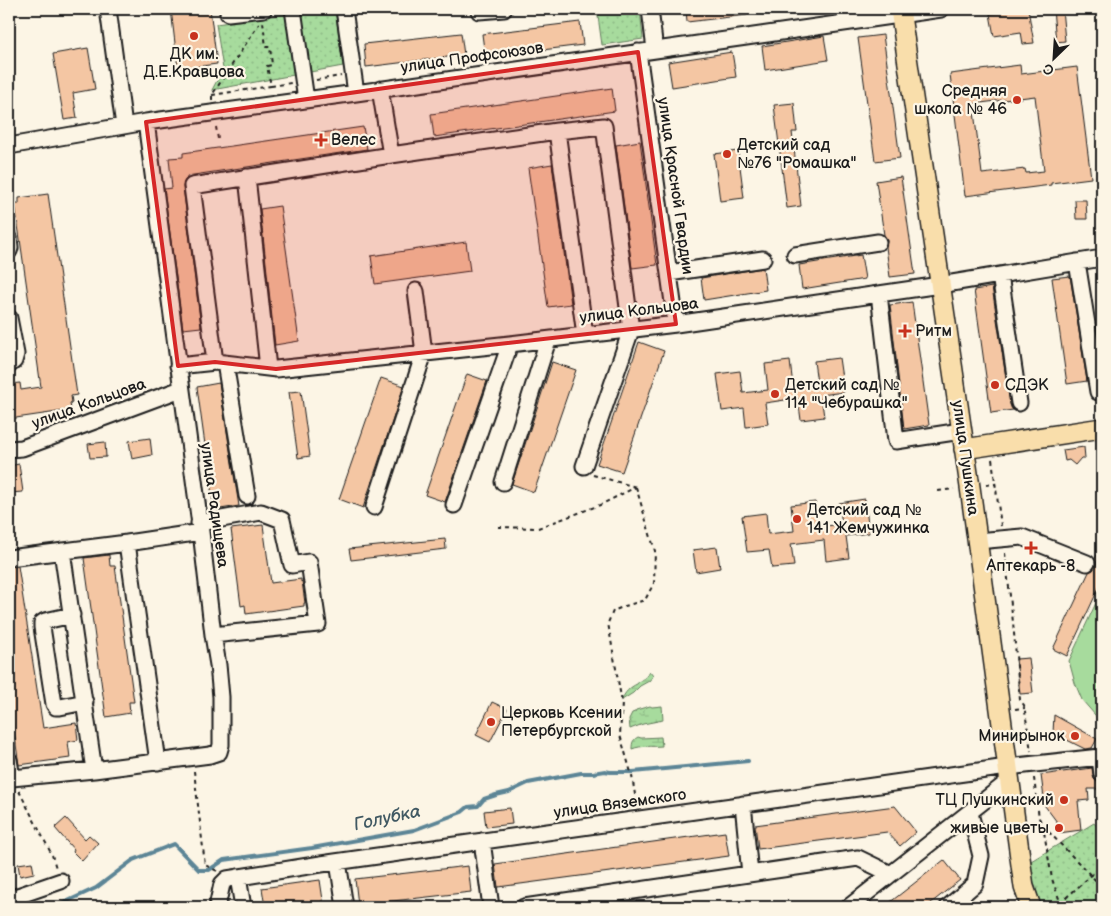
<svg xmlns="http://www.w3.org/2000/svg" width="1111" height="916" font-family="'Balsamiq Sans',sans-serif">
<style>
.green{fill:url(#green-dots);stroke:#627c5c}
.wetland{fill:url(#wetland-marsh);stroke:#627c5c}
.pitch{fill:#a7db9d;stroke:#627c5c}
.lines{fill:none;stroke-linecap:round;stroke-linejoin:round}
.stream{stroke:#5c8596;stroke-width:4}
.building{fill:#f4c6a3;stroke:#1c1c1c;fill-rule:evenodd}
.minor-casing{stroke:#1c1c1c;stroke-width:19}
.major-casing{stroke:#1c1c1c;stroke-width:22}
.path{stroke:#1c1c1c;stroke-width:2;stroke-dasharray:4 4;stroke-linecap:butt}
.minor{stroke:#fcf5e5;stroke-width:15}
.major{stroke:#f9deab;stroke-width:19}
.marked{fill:#d62828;fill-opacity:0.2;stroke:#d62828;stroke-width:4;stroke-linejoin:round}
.poi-dot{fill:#c8321e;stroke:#fcf5e5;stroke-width:2}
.labels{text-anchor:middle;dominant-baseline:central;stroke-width:4.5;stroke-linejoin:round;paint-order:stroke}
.poi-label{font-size:16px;fill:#1c1c1c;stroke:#fcf5e5;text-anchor:start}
.street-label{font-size:16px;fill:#1c1c1c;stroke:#fcf5e5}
.water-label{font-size:18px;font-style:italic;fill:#415963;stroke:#fcf5e5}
</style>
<defs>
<pattern id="green-dots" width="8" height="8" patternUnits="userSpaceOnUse" patternTransform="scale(1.25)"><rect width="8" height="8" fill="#a7db9d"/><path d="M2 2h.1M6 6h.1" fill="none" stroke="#8fbb87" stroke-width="1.8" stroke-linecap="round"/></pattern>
<pattern id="wetland-marsh" width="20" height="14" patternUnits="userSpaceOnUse" patternTransform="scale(1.25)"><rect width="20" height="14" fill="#a7db9d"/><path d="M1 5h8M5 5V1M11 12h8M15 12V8" fill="none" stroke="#8fbb87"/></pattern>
</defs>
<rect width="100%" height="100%" fill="#fcf5e5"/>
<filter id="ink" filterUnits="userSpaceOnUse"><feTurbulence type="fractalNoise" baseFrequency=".02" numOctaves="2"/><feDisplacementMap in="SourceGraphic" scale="10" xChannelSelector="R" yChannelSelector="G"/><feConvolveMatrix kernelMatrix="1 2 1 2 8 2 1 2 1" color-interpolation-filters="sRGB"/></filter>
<g filter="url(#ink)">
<!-- green -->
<path class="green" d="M298,9h37l8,57 -131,24 11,-21 -7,-45 70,-10z
M597,9h43l3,30 -41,6z
M1094,823l8,9v75h-61l-10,-35v-11z"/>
<!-- wetland -->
<path class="wetland" d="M650,672l3,4 -4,5 -9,5 -7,7 -11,7c2,-7 8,-13 15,-16 3,-5 9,-5 13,-12z
M650,706l2,1 10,-1 1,14 -20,4 -13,5 -1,-10 3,-6 3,-1 1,-2z
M638,737l3,1 20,-1 1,9c-11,1 -20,-1 -30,3 0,-7 1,-9 6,-12z"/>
<!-- pitch -->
<path class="pitch" d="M1102,590v133l-20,-23 -7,-17 -6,-22z"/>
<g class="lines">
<!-- stream -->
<path class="stream" d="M55,907l41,-19 37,-28 41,-16 25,26h10l15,-10 88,-12 102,-18 48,-18 6,-5 10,-1 6,-7 12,-4 13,-3 19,-9 53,-10h12l12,-2 5,1h23l115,-11"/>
</g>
<!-- building -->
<path class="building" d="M171,9h39l7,55 -39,5z
M686,9h61v6l-60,7z
M1019,9h9l6,34 -11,1 -2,-12 -27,4 -4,-22z
M1053,9h9l3,32 -9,1z
M580,22l3,23 -98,12 -3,-23z
M461,33l3,22 -98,12 -2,-23z
M883,35l17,123 -25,3 -17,-123z
M824,36l4,24 -63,10 -3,-24z
M88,48l7,41 -22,4 4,25 -13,2 -11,-66z
M732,52l4,25 -64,10 -4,-25z
M1020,65l1,9 56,-7 14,111 -40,5v2l-86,11 -15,-122zM1035,96l9,75 -18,2 -1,-4 -43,5 -9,-70z
M612,88l3,23 -181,26 -3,-23z
M794,103l3,29h-5l9,74 -14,2 -13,-103z
M363,127l4,22 -180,27v2l-3,4 -1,5 18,140 -18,2 -19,-140 8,-1 -3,-30 14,-1v-4z
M640,141l17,124 -25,3 -16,-123z
M738,151l6,47 -24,3 -6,-47z
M552,164l19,140 -23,3 -20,-139z
M901,177l14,97 -25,3 -4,-30 1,-6 -3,-6 -8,-54z
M48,194l29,201 -6,1 1,6 -2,1 1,7 -62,9v-35l11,-1 1,7 20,-3 -26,-183h4v-6z
M1075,200h11l1,19h-11z
M280,206l19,135 -24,4 -15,-136z
M466,242l4,29 -95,13 -4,-28z
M861,255l4,24 -63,10 -3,-24z
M763,268l3,22 -62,10 -3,-22z
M1070,276l17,105 -20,3 -15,-106z
M992,287l18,117 3,6 -22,3 -17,-123z
M912,302l17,123 -25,4 -14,-124z
M639,342l25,9 -42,121 -25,-8z
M839,358l5,34 -23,3 3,22 -23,3 -3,-22 -33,5 3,21 -22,3 -2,-19 -22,3 -5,-37 23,-3 3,22 25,-3 -3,-26 25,-3 3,25 24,-3 -3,-22z
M552,362l24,8 -42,122 -22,-8z
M467,374l20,7 -42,121 -20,-7z
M381,378l23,8 -41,122 -24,-9z
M219,383l20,123 -25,4 -17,-123z
M301,391l9,65 -12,2 -9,-66z
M150,438l2,17 -20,4 -3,-18z
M105,442l1,15 -16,1 -2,-14z
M1084,447l1,11h-4l-6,7 -6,-5 -4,1 -2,-11z
M19,464l4,28 -14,1v-27z
M865,499l4,34 -23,3 3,22 -23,3 -2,-21 -33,4 3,22 -22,2 -3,-18 -22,2 -5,-36 24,-3 2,21 26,-3 -3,-26 24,-3 3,25 24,-3 -3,-21z
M263,525l8,58 30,-4v3l1,-1 3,22h-1v3l-58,8 -1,-9 -4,1 -10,-77z
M445,539l1,10 -95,11 -2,-11z
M1102,544v37l-35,75 -14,-7 36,-77 4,-2 2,-3 1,-5 -1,-3z
M717,547l3,21 -24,4 -3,-22z
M109,555l1,11h5l19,136h-5l1,11 -24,4 -22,-159z
M18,566l25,162 33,-5 2,17 -10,2 2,16 -51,7 -10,-67v-131z
M1029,658l4,35 -13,1 -4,-35z
M492,702l15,7 -17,33 -14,-7z
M1054,715l43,24 -5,9 -7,1 -32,-16z
M1092,768l1,8 1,3 3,3 1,7h-10l1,11 -11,1 3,29 -22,3 -2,-11 -12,-16 -4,-31z
M895,806l21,26 -16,14 -13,-14 -129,17 -3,-24z
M510,808l2,16 -26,3 -2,-16z
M66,818l19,21 4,-4 9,8 -16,18 -9,-9 1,-2 -19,-22z
M725,832l4,24 -231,31 -3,-23z
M944,860l16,20 -34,27h-42z
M32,862l2,11 -14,3 -2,-12z
M468,866l3,26 -113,13 -3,-26z
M320,880l4,27h-59l-3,-19z"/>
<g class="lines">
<!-- minor casing -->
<g class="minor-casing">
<path id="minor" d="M108,9l16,117
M293,9l13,91
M344,9l12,84
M650,9l5,41
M479,11l25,-2
M228,13l36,-4
M638,52l38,272
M380,89l11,66 166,-24
M9,146l137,-24 210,-29 585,-84
M247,177l21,191
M9,238l1,10 -1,3
M795,255l83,-13
M1077,262l21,130
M669,273l94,-14
M1000,275l19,128
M879,294l17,147 65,-10
M9,318l7,36 -2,7 -5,4
M215,362l-23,-176 199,-31
M225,363l22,133
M178,366l37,-4 61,7 234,-25 166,-20 264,-39 162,-27
M9,449l13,-1 159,-59
M584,466l47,-136 -27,-204 -47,5 28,204
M503,482l45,-142
M454,505l56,-161
M374,507l50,-154 -8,-62
M199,523l62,-11 21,8 10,45 17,-3 9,62 -105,11
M977,541l45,-4 65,26
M127,543l31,219
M62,551l32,219 116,-15 9,-3 2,-7v-48l-3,-32 -5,-30 -12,-103 -55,-410
M9,558l118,-15 74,-11
M72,615l-27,6 -3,2v4l12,77 2,3h4l25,-5
M9,760l3,18 82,-8
M743,804l7,70
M482,841l9,66
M338,862l7,45
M238,877l5,30
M9,899l52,-18
M217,907l5,-23 5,-5 94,-15 686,-97 93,-10 2,17
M524,907l334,-49 33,16
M849,907l160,-126
M948,907l27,-23 6,-28 -11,-43"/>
</g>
<!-- major casing -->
<g class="major-casing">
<path id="major" d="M900,9l70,478 54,400 7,20
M964,449l138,-21"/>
</g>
<!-- path -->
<path class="path" d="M316,80l25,-4
M271,86l20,-3
M212,95l59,-9 -4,-20 5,-1 -2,-18h-4l-3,-25
M212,100v-5l47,-71
M216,127l2,12
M992,459l9,67
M593,475l43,12
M986,485l10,-1
M636,487l19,64 -1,32 -9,17 -20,6 -12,5 -5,12 14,80 -2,32 12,41 5,31
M938,491l16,-2
M498,527l40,1 62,-23 36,-18
M1005,553l8,69 7,78 4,5 7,46
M1015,709l10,-1
M194,771l11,94 12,6
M1034,778l5,40 4,8 9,53 10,28
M19,791l33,64 4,13
M1043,826l59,61
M1060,903l42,-37"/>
<!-- minor -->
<use href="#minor" class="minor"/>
<!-- major -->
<use href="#major" class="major"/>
</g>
</g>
<!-- marked area -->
<path class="marked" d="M638,52l38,272 -400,45 -61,-7 -37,4 -32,-244z"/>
<!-- markers -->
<g class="poi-dot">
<circle cx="194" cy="36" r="5"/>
<circle cx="1017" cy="100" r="5"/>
<path d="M318.5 132.5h5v5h5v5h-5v5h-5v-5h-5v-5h5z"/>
<circle cx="727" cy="154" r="5"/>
<path d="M902.5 323.5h5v5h5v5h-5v5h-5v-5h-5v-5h5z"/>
<circle cx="995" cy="385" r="5"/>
<circle cx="775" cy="394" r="5"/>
<circle cx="797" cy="519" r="5"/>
<path d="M1028.5 540.5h5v5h5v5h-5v5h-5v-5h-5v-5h5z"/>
<circle cx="491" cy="722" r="5"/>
<circle cx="1075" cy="736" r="5"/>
<circle cx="1064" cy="800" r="5"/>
<circle cx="1059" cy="828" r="5"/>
</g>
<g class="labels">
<!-- poi labels -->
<g class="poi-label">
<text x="194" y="54" text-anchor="middle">ДК им.<tspan x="194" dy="18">Д.Е.Кравцова</tspan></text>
<text x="1007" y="91" text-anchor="end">Средняя<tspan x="1007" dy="18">школа № 46</tspan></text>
<text x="331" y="140">Велес</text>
<text x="737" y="145">Детский сад<tspan x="737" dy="18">№76 "Ромашка"</tspan></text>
<text x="915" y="331">Ритм</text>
<text x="785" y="385">Детский сад №<tspan x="785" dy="18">114 "Чебурашка"</tspan></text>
<text x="1005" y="385">СДЭК</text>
<text x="807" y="510">Детский сад №<tspan x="807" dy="18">141 Жемчужинка</tspan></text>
<text x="1031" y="566" text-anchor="middle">Аптекарь -8</text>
<text x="501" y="713">Церковь Ксении<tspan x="501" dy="18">Петербургской</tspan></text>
<text x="1065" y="736" text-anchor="end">Минирынок</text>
<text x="1054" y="800" text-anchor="end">ТЦ Пушкинский</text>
<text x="1049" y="828" text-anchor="end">живые цветы</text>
</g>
<!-- street labels -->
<g class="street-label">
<text transform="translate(472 58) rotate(-8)">улица Профсоюзов</text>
<text transform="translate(675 186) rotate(82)">улица Красной Гвардии</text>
<text transform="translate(639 311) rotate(-7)">улица Кольцова</text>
<text transform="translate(89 404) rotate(-20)">улица Кольцова</text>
<text transform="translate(965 458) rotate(82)">улица Пушкина</text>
<text transform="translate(214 505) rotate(82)">улица Радищева</text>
<text transform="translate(620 804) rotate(-8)">улица Вяземского</text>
</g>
<!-- water labels -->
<g class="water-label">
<text transform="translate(387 818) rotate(-12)">Голубка</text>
</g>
</g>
<!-- margin -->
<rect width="1111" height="916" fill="none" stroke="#fcf5e5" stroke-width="30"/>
<rect x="15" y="15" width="1081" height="886" fill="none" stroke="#1c1c1c" stroke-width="2" filter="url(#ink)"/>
<!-- north arrow -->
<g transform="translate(1054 58) rotate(205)" stroke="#fcf5e5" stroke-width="4" paint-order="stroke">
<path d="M0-4L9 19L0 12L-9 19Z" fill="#1c1c1c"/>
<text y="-8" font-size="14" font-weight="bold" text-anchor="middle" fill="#1c1c1c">С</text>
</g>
</svg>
